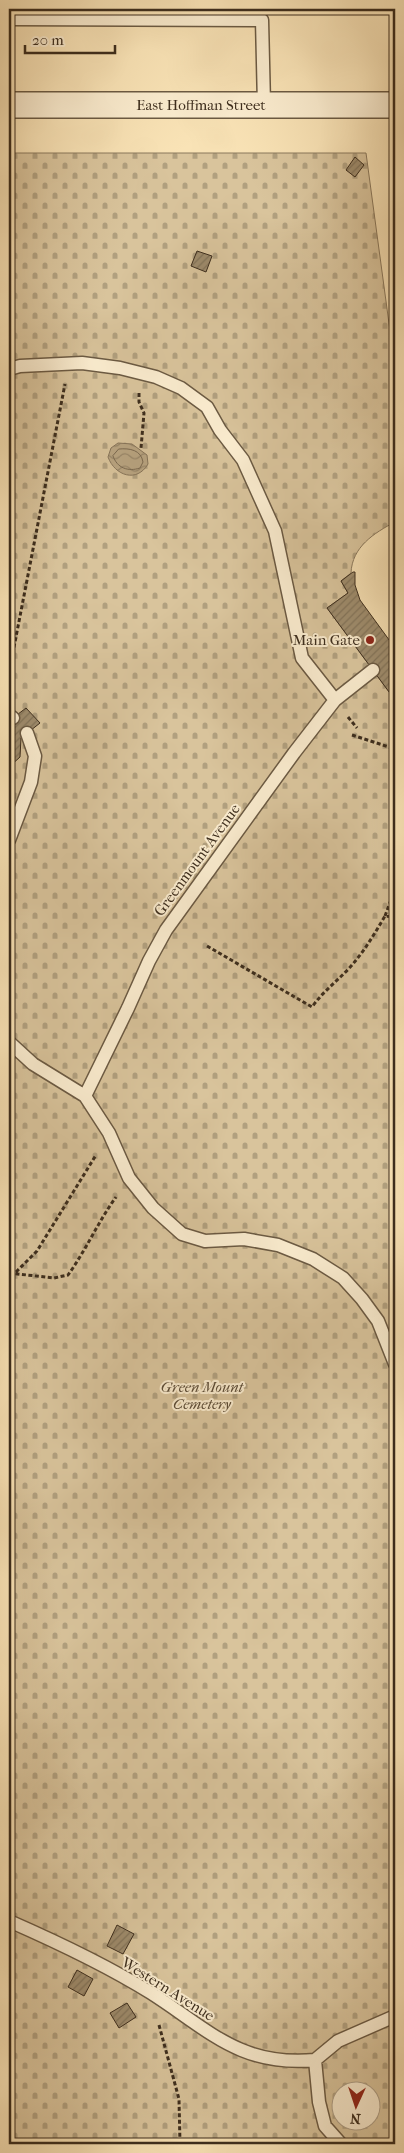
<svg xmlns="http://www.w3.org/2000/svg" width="404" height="2153" font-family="'IM FELL French Canon',serif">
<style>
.cemetery{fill:url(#cemetery-stones);stroke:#8a785c;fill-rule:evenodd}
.water{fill:url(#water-waves);stroke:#87755a}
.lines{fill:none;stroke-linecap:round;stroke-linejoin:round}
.shore{stroke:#7a6950;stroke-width:1}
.building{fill:url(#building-hatch);stroke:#3c2d1d}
.service-casing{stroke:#6b5a43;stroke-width:15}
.minor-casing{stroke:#6b5a43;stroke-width:28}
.path{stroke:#3c2d1d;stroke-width:3;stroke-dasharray:4 2.5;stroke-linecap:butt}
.service{stroke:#fbedd0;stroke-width:12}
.minor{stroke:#fbedd0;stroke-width:25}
.poi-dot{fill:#8f2418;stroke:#fbedd0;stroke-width:2}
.labels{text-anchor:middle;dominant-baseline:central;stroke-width:4;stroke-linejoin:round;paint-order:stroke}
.street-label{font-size:15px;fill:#3c2d1d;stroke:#fbedd0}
.poi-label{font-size:15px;fill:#3c2d1d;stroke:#fbedd0;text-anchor:end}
.park-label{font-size:15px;font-style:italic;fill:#5b4b36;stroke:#fbedd0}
</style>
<defs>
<pattern id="cemetery-stones" width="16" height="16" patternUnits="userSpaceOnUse" patternTransform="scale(1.25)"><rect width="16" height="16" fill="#d9c49c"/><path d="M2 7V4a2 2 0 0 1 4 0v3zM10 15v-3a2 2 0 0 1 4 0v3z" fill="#b1a07f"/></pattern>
<pattern id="water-waves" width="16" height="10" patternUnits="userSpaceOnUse" patternTransform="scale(1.25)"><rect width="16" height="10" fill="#b9a582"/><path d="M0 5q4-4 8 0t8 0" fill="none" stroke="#98876a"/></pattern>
<pattern id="building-hatch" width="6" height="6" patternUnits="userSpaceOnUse" patternTransform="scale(1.25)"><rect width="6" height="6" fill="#9e8c6d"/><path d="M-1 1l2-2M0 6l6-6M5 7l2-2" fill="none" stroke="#827359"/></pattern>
</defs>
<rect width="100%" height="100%" fill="#f9e3b6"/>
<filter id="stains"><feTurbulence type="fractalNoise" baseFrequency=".004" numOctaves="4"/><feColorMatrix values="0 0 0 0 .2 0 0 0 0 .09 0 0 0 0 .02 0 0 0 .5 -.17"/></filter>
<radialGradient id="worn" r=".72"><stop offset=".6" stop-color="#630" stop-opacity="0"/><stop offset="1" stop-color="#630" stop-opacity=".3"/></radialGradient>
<!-- cemetery -->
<path class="cemetery" d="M9,153h357l29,215v154c-21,11 -43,25 -44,51l-10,8 7,12 -21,15 68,92v1444h-386zM342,2090h30v30h-30z"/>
<!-- water -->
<path class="water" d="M118,443l14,1 15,11 1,9c-11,19 -33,12 -40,-7l3,-9z"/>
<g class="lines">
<!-- shore -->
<path class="shore" d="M119,449c11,-1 22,1 24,13l-3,6c-12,4 -23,0 -27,-12z"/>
</g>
<!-- building -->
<path class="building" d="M355,157l9,8 -9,12 -9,-7z
M197,251l15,5 -6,16 -15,-6z
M353,572h2v13l5,15 35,48v52l-68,-92 21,-15 -7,-12z
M26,708l14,15 -19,15 -1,19 -11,10v-46z
M117,1925l17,9 -11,20 -16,-8z
M77,1970l16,9 -9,17 -16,-9z
M127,2003l9,14 -17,11 -9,-15z"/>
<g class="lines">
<!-- service casing -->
<g class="service-casing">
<path id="service" d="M9,19l253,1 2,85
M9,369l11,-3 62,-3 38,5 36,9 25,11 26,19 13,23 23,30 32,71 27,127 33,42
M9,715l4,3
M9,840l22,-58 4,-26 -8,-23
M9,1042l24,22 52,32 24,37 20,45 24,30 29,26 23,7 39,-2 34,6 35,14 30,19 19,21 16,22 17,43
M85,1096l43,-88 21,-47 17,-31 128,-177 41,-53 38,-30
M9,1921c48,21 97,44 142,72 58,37 89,74 164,67
M341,2144l-16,-18 -6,-24 -4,-42 23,-19 57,-25"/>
</g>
<!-- minor casing -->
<g class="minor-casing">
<g id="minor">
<path id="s1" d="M9,105h386"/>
</g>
</g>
<!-- path -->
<path class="path" d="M139,393v9l5,11 -3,35
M9,673l56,-289
M348,717l9,11
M352,735l43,14
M385,916l10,-27
M207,946l105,61c12,-17 27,-27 40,-42 13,-15 23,-32 33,-49l10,1
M16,1272l21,-21 59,-96
M9,1273l45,5 14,-3c18,-25 30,-53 48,-78
M159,2025l20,74 1,45"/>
<!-- service -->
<use href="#service" class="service"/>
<!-- minor -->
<use href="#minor" class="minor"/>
</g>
<!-- markers -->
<circle class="poi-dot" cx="370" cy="640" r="5"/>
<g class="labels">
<!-- street labels -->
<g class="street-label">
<text stroke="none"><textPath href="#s1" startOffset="192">East Hoffman Street</textPath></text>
<text transform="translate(197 860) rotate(-54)">Greenmount Avenue</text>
<text transform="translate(168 1989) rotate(32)">Western Avenue</text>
</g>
<!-- poi labels -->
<g class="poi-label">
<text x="360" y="640">Main Gate</text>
</g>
<!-- park labels -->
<g class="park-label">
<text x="202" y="1387">Green Mount<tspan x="202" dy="17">Cemetery</tspan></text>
</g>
</g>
<!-- margin -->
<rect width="404" height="2153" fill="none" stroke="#f9e3b6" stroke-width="30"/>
<rect x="10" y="10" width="384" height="2133" fill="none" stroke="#3c2d1d" stroke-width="2.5"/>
<rect x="15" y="15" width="374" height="2123" fill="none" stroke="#3c2d1d"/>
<!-- north arrow -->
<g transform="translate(356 2106) rotate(183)"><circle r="24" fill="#fbedd0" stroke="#afa088"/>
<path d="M0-4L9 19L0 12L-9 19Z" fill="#8f2418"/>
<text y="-8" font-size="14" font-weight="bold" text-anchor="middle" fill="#3c2d1d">N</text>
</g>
<!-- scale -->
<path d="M25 45v8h90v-8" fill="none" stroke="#3c2d1d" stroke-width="2.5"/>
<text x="32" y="45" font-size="15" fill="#3c2d1d" stroke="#fbedd0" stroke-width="4" paint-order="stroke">20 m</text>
<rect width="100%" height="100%" filter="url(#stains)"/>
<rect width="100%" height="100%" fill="url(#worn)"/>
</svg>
